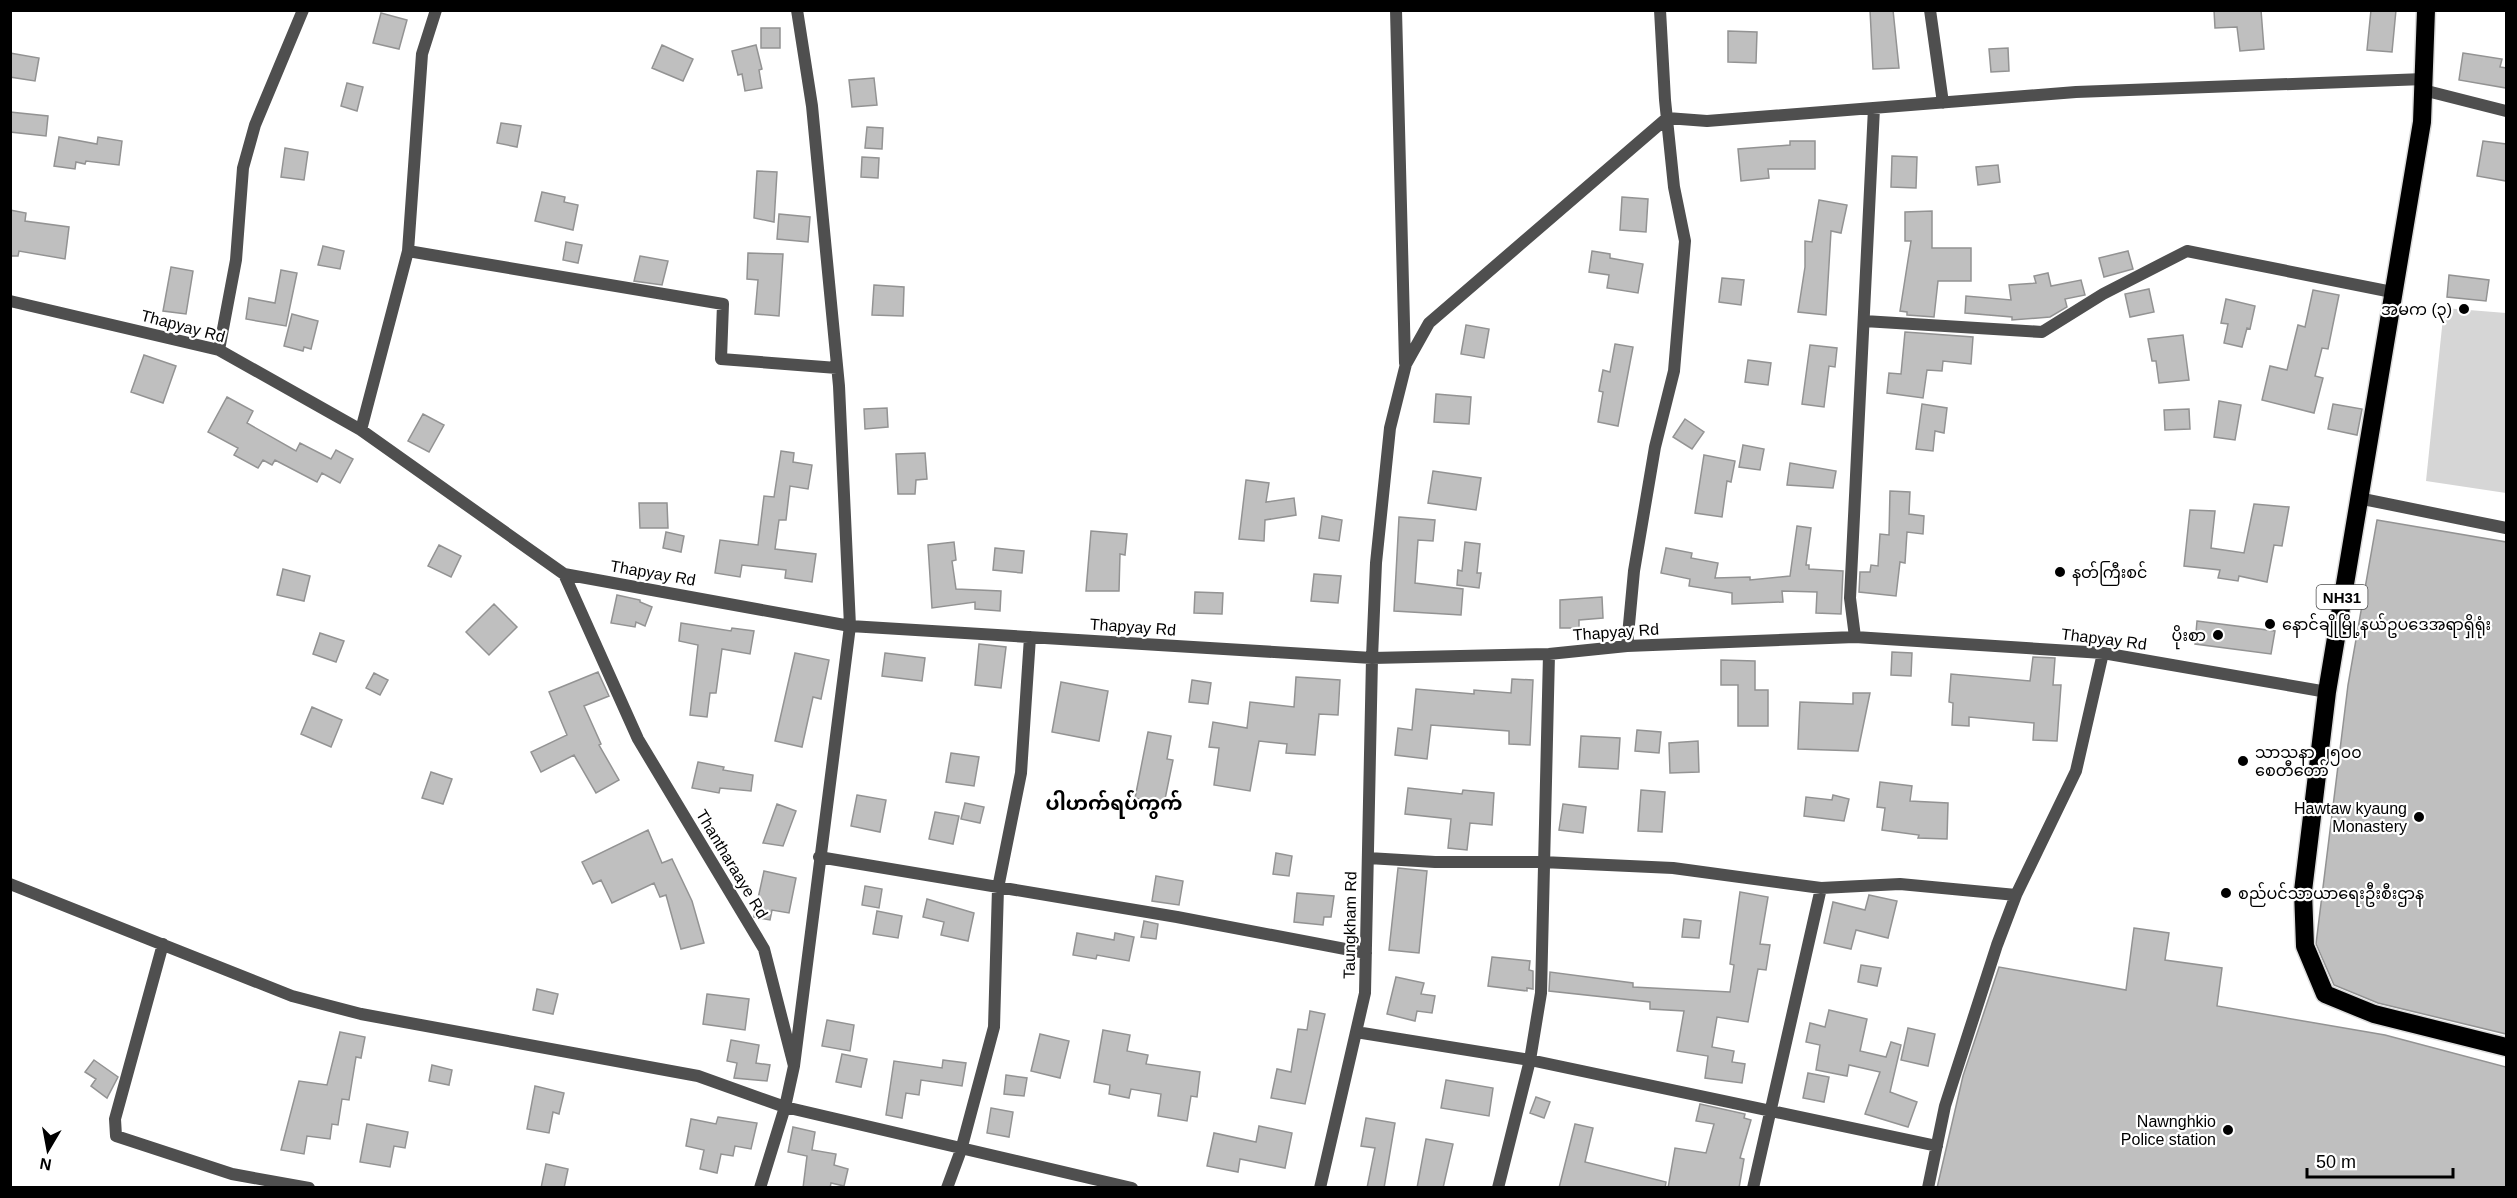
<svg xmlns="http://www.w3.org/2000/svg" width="2517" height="1198" font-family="Arial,'Noto Sans Myanmar',sans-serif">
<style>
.green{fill:#d6d6d6}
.building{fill:#bfbfbf;stroke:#939393;stroke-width:1.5}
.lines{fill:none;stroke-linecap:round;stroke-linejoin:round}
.highway-casing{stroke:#dbdbdb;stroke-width:21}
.street{stroke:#4f4f4f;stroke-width:12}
.highway{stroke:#000;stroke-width:18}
.poi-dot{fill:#000;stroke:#fff;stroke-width:2}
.labels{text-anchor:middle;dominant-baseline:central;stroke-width:4.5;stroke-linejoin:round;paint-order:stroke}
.shield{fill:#fff;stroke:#4c4c4c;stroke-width:1.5}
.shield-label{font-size:15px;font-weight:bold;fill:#000}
.poi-label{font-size:16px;fill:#000;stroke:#fff;text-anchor:end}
.street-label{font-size:16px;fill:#000;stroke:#fff}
.quarter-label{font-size:20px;font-weight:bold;fill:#000;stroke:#fff}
</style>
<rect width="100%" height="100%" fill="#fff"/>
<!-- green -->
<path class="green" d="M2444,308l62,5v180l-80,-12z"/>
<!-- building -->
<path class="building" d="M1870,10h23l6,58 -26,1z
M2214,10h47l3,39 -24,2 -3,-24 -22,1z
M2371,10h25l-4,42 -25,-2z
M381,13l26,7 -8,29 -26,-6z
M761,28h19v20h-19z
M1728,31l29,1 -1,31 -28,-1z
M662,45l31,14 -10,22 -31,-13z
M756,45l6,24 -3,1 3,18 -17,3 -3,-17 -4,1 -6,-24z
M2008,48l1,23 -18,1 -2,-23z
M10,53l29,5 -4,23 -25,-4z
M2463,53l39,6 -2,8 6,1v20l-47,-8z
M874,78l3,27 -25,2 -3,-27z
M347,83l16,4 -6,24 -16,-5z
M10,112l38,4 -2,20 -36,-4z
M501,123l20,3 -4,21 -20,-4z
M867,127l16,1 -1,21 -17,-1z
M59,137l38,7 1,-7 24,4 -3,24 -33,-4 -1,3 -9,-2 -1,7 -21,-3z
M1790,141h25v28h-47l1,9 -28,3 -3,-32 52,-4z
M2483,141l23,3v37l-29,-5z
M285,148l23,4 -4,28 -23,-3z
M1892,156l25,1 -1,31 -25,-1z
M862,157l17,1 -1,20 -17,-1z
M1998,165l2,17 -22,3 -2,-18z
M757,171l20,1 -3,50 -20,-4z
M542,192l23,5 -1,5 14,3 -5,25 -38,-9z
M1622,197l26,2 -2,33 -26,-2z
M1819,200l28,5 -6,28 -10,-2 -5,84 -28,-3 7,-45v-26l7,1z
M10,210l16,3 -1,8 44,6 -4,32 -46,-8 -1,5h-8z
M1932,211v37h39v33h-33l-4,36 -27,-2v-3l-7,-1 11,-70h-6v-29z
M779,214l31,3 -2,25 -31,-3z
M566,242l16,3 -4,18 -15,-3z
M323,246l21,5 -4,18 -22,-4z
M1592,251l18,3v4l33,6 -5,29 -31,-5 2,-13 -20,-3z
M2128,251l5,18 -29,8 -5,-19z
M748,253l35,1 -4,62 -24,-2 3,-34 -11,-1z
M640,256l28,5 -6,24 -28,-4z
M171,267l22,4 -7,43 -23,-3z
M281,270l16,3 -11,53 -40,-7 3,-21 26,5z
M2048,273l3,13 30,-6 4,15 -20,4 2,8 -17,10 -38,3v-3l-47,-4 1,-17 45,4 -2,-15 27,-2 -2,-7z
M2449,275l40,5 -3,21 -39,-4z
M1722,278l22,2 -3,25 -22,-3z
M874,285l30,2 -1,29 -31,-1z
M2149,289l5,23 -24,5 -5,-23z
M2313,290l26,5 -11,54 -6,-1 -7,28 8,2 -9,35 -52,-13 8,-34 17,4 11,-45 7,2z
M2226,299l29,7 -5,23 -3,-1 -5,19 -18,-4 4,-19 -7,-1z
M292,314l26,7 -7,28 -7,-2 -1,4 -19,-5z
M1466,325l23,4 -5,29 -23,-4z
M1905,332l68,5 -2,27 -28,-3 -1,10 -15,-1 -4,28 -36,-5 2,-20 12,1z
M2183,335l6,45 -30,3 -3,-22h-4l-4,-22z
M1615,344l18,3 -15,79 -20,-4 5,-30 -4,-1 4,-21 7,2z
M1810,345l27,3 -2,19 -6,-1 -5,41 -22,-3z
M144,355l32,11 -13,37 -32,-11z
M1748,360l23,3 -3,22 -23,-3z
M1436,394l35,3 -2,27 -35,-2z
M227,397l26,14 -6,12 49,28 4,-8 31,16 5,-9 17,9 -13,24 -18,-10 -5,9 -42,-22 -3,5 -9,-5 -5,8 -24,-13 4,-7 -30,-16z
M2219,401l22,4 -6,35 -21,-3z
M1922,404l25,4 -3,25 -9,-2 -2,20 -17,-2z
M2333,404l29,5 -5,26 -29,-6z
M887,408l1,19 -23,2 -1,-20z
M2189,409l1,20 -25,1 -1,-20z
M423,414l21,11 -15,27 -21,-11z
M1685,419l19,13 -12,17 -19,-12z
M1743,445l21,4 -4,21 -21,-3z
M781,451l13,2 -1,9 19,3 -4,24 -18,-3 -4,34h-7l-4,29 41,5 -4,28 -27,-4 1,-8 -44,-5 -2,12 -25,-4 5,-33 38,5 6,-49 10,1z
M925,453l2,26 -11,1 -1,14h-17l-2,-40z
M1704,455l31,6 -4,21 -4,-1 -5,36 -27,-4z
M1790,463l46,8 -3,17 -46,-3z
M1433,471l48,7 -5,32 -48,-7z
M1246,480l23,3 -3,19 28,-4 2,17 -31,5 -1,21 -25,-2z
M1890,491l20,1 -1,22 15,2 -1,18 -16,-2 -2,31 -5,-1 -4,34 -37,-4 1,-20h10l1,-7 7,1 2,-32 9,1z
M639,503h28l1,25h-28z
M2254,504l35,3 -7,39 -8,-1 -7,37 -28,-6 -1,5 -20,-3 2,-8 -36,-4 6,-56 25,1 -4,37 33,5z
M1322,516l20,4 -3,21 -20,-3z
M1399,517l36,3 -2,21 -15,-1 -3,43 48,6 -2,26 -67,-4z
M2377,520l129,22v492l-128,-31 -44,-18 -18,-41 32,-259z
M1797,526l14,2 -5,37h3v4l34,2 -2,43 -25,-1 1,-21 -35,-1 1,11 -51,2v-11l-43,-7 1,-7 -29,-6 5,-25 26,5 -1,5 27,5 -3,15 35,-1v3l40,-4z
M1091,531l36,3 -2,21 -5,-1 -1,37h-33z
M666,532l18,4 -3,16 -18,-4z
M954,542l2,18 -4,1 4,28 45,2 -1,20 -25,-2v-7l-43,6 -4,-63z
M1465,542l15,2 -3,29h4l-2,15 -22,-3 1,-15 4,1z
M439,545l22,11 -10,21 -23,-11z
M995,548l29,3 -2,22 -29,-3z
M283,569l27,7 -6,25 -27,-6z
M1314,574l27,2 -3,27 -27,-2z
M1195,592l28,1 -1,21 -28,-1z
M617,595l23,5v2l12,5 -7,19 -9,-4 -1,5 -24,-4z
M1602,597l1,21 -24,2v8h-19v-28z
M494,604l23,23 -28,28 -23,-23z
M2197,621l78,10 -4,23 -76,-10z
M681,623l50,8 1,-3 22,3 -4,23 -28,-5 -6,44h-6l-3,24 -17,-2 8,-70 -19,-4z
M320,633l24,8 -8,21 -23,-8z
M979,644l27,3 -5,41 -26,-3z
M1892,652l20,1 -1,23 -20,-1z
M795,653l34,7 -8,39 -8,-2 -11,50 -27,-6z
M885,653l40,5 -3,23 -40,-5z
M2033,657l22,1 -2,27h8l-4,56 -24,-1 1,-17 -65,-6v9l-17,-1 1,-22 -4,-1 2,-28 79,7z
M1721,660l34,1v29h13v36h-30v-41h-17z
M598,672l11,24 -25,10 17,38 -2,1 20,35 -23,13 -22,-38 -33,17 -10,-20 36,-17 -18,-43z
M374,673l14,7 -8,15 -14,-7z
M1296,677l44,3 -2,35 -19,-1 -4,41 -29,-2 1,-9 -28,-3 -9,50 -36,-6 5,-37 -10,-1 4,-25 34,6 3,-26 44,5z
M1512,679l21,1 -3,65 -21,-1v-13l-78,-6 -4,34 -32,-4 3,-27 14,2 4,-41 58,5v-4l37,3z
M1192,680l19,3 -3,21 -19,-2z
M1061,682l47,9 -9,50 -47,-9z
M1853,693h17l-12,58 -60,-2 2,-47 53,2z
M312,707l30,13 -11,27 -30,-13z
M1637,730l24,2 -2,21 -24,-2z
M1148,732l23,4 -4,23 6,1 -9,44 -29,-6z
M1581,736l39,2 -2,31 -39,-2z
M1698,741l1,31 -29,1 -1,-30z
M951,753l28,4 -5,29 -28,-4z
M698,762l26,5 -1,3 30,5 -2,16 -31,-3 -1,5 -27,-5z
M431,772l21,7 -9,25 -21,-6z
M1880,782l32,4 -2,15 38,2 -1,36 -29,-1 1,-3 -37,-5 3,-22 -8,-1z
M1408,788l54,6 1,-4 31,3 -2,32 -22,-2 -3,27 -19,-2 3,-29 -46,-5z
M1641,790l24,2 -3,40 -24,-1z
M857,795l29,5 -6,32 -29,-6z
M1833,795l16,4 -5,22 -40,-5 2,-19 26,3z
M965,803l19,4 -4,16 -19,-4z
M777,804l19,7 -13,35 -20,-3z
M1563,804l23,3 -3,26 -24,-3z
M935,812l24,4 -6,28 -24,-5z
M648,830l14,33 10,-4 20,42 12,42 -23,6 -15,-54 -6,2 -6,-14 -42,20 -11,-23 -8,4 -11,-22z
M1276,853l16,3 -3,20 -16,-2z
M1398,868l29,3 -8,82 -30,-3z
M764,871l32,7 -7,35 -17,-3 -2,10 -16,-3z
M1156,876l27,5 -4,24 -27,-4z
M865,886l17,3 -3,19 -17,-3z
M1740,892l28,5 -8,47 10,1 -4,25 -8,-1 -10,53 -31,-5 -5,30 22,4 -2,11 13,2 -3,19 -37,-5 3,-22 -31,-5 7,-40 -34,-2v-7l-101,-11 1,-19 83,11v4l97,5 4,-27 -4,-1z
M1297,893l37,3 -3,21h-7l-1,8 -29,-3z
M1869,895l28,6 -9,37 -32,-8 -5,19 -27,-6 9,-41 32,8z
M927,899l47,14 -6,28 -27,-6 3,-13 -21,-5z
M877,911l25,5 -4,22 -25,-4z
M1684,919l17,2 -2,17 -17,-1z
M1144,921l14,3 -2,15 -15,-2z
M2134,928l35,5 -4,27 57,8 -5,38 168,29 121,32v121h-569l26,-112 36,-109 127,23z
M1077,933l37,7 1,-7 19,4 -5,24 -32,-6 -1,4 -23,-4z
M1492,957l38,4 -1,9 4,1v18l-6,-1v3l-39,-5z
M1861,965l20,3 -4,18 -19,-4z
M1396,977l28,6 -3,11 14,2 -3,17 -15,-2 -2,10 -28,-7z
M537,989l21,5 -5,20 -20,-4z
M707,994l42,5 -4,31 -42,-6z
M1829,1010l38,9 -7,32 26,6 5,-15 10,3 -11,47 27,10 -9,25 -43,-13 15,-42 -31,-7 -2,11 -31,-6 4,-25 -14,-3 4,-19 15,4z
M1310,1011l15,3 -20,90 -34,-6 6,-29 14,3 7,-43 9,1z
M827,1020l27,5 -4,26 -28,-5z
M1908,1028l27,6 -7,32 -27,-6z
M1103,1030l27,5 -3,16 21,4 -2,9 54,8 -3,25 -6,-1 -4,25 -29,-5 3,-22 -30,-5 -2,9 -20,-4 1,-9 -16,-3z
M340,1032l25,5 -4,21 -5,-1 -7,43 -7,-1 -4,26 -6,-1 -2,15 -23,-3 -3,18 -23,-4 18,-69 28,4z
M1040,1034l29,7 -9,37 -29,-7z
M731,1040l28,5 -3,18 14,2 -3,16 -33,-3 3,-15 -10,-2z
M842,1054l25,5 -6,28 -25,-5z
M94,1060l24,17 -11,21 -16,-12 5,-7 -11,-7z
M943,1060l23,3 -4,23 -41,-6 -2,15 -13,-2 -4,25 -16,-3 8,-54 48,7z
M432,1065l20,5 -3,15 -20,-4z
M1808,1073l21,4 -5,25 -21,-4z
M1006,1075l21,3 -3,18 -20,-2z
M1446,1080l47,8 -4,28 -48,-8z
M535,1086l29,7 -5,21 -6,-2 -4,21 -22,-4z
M1536,1097l14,5 -6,16 -14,-5z
M1700,1104l45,10 -1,4 7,2 -11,38 4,1 -5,29h-71l7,-40 31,5 8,-29 -18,-3z
M991,1108l22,4 -4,25 -22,-4z
M718,1117l39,6 -6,26 -16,-3 -2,10 -12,-2 -4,19 -17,-4 4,-19 -18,-4 5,-27 25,5z
M1366,1118l29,5 -11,65h-17l8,-40 -14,-2z
M367,1124l41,8 -3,16 -11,-2 -4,21 -30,-5z
M1575,1124l18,4 -8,34 81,20 -1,6h-106z
M1259,1126l33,7 -7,35 -45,-9 -2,13 -31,-6 7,-33 42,9z
M793,1127l22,5 -3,18 24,4 -2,11 14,4 -4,17 -13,-3 -1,5h-27l4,-32 -19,-4z
M1426,1139l27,5 -10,44h-26z
M546,1164l22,5 -4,19h-23z"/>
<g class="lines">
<!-- highway casing -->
<g class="highway-casing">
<path id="highway" d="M2426,10l-4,112 -95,570 -24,199 2,55 20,48 49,20 132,33"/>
</g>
<!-- street -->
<path class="street" d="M1396,10l9,353
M1930,10l13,93
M2423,90l83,21
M408,251l315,53 -2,55 116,9
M10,301l209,49 142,80 203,144 286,52 522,32 177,-4 78,-8 228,-9 248,16 224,39
M1864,321l178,11 61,-38 84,-43 205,41
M219,350l17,-90 7,-92 12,-43 48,-115
M361,430l47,-179 14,-197 14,-44
M2358,498l148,30
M564,574l74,165 126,210 30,117 -9,41 -25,81
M1855,637l-5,-39 24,-490
M1627,646l7,-75 21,-124 19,-76 11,-130 -11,-54 -9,-87 -5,-90
M819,857l358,60 189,36
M1368,858l67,4h107l131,6 148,20 79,-4 116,11
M10,884l282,112 69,18 337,62 87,31 347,81
M163,944l-48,175 1,17 116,38 77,14
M1356,1032l174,28 407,86
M794,1066l56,-440 -11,-240 -27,-280 -15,-96
M947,1188l14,-38 33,-123 4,-139 23,-115 9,-136
M1320,1188l45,-195 7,-335 4,-95 14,-135 16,-64 23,-41 238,-205 40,3 369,-29 348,-13
M1498,1188l32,-128 11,-67 8,-339
M1753,1188l68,-300
M1928,1188l17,-82 52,-161 19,-50 60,-124 27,-118"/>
<!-- highway -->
<use href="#highway" class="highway"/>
</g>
<!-- markers -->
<g class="poi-dot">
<circle cx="2464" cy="309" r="6"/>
<circle cx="2060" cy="572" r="6"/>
<circle cx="2270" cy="624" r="6"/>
<circle cx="2218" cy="635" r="6"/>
<circle cx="2243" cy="761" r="6"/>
<circle cx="2419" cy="817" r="6"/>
<circle cx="2226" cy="893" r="6"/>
<circle cx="2228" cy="1130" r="6"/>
</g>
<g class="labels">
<!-- shield labels -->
<rect class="shield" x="2316.5" y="585" width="51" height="24" rx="4.5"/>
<g class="shield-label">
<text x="2342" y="597">NH31</text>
</g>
<!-- poi labels -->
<g class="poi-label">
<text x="2452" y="309">အမက (၃)</text>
<text x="2072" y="572" text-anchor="start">နတ်ကြီးစင်</text>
<text x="2282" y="624" text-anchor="start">နောင်ချိုမြို့နယ်ဥပဒေအရာရှိရုံး</text>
<text x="2206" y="635">ပိုးစာ</text>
<text x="2255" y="752" text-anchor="start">သာသနာ ၂၅၀၀<tspan x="2255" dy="18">စေတီတော်</tspan></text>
<text x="2407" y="808">Hawtaw kyaung<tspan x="2407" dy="18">Monastery</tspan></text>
<text x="2238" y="893" text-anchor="start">စည်ပင်သာယာရေးဦးစီးဌာန</text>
<text x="2216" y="1121">Nawnghkio<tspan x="2216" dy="18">Police station</tspan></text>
</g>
<!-- street labels -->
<g class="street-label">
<text transform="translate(183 326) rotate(15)">Thapyay Rd</text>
<text transform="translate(653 573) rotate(10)">Thapyay Rd</text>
<text transform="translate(1133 627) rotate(4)">Thapyay Rd</text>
<text transform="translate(1616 632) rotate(-4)">Thapyay Rd</text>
<text transform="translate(2104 639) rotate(7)">Thapyay Rd</text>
<text transform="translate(732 864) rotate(59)">Thantharaaye Rd</text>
<text transform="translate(1350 925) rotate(-89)">Taungkham Rd</text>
</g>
<!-- quarter labels -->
<g class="quarter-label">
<text x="1114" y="803">ပါဟက်ရပ်ကွက်</text>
</g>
</g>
<!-- border -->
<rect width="2517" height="1198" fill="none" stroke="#000000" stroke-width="24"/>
<!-- north arrow -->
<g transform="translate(48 1150) rotate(190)" stroke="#ffffff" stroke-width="4.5" paint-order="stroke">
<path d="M0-4.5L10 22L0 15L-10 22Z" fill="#000000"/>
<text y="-9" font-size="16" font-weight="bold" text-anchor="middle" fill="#000000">N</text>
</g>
<!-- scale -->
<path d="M2307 1168v9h146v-9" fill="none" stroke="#000000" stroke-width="3"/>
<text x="2316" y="1168" font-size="18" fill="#000000" stroke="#ffffff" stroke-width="4.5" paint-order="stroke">50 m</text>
</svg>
